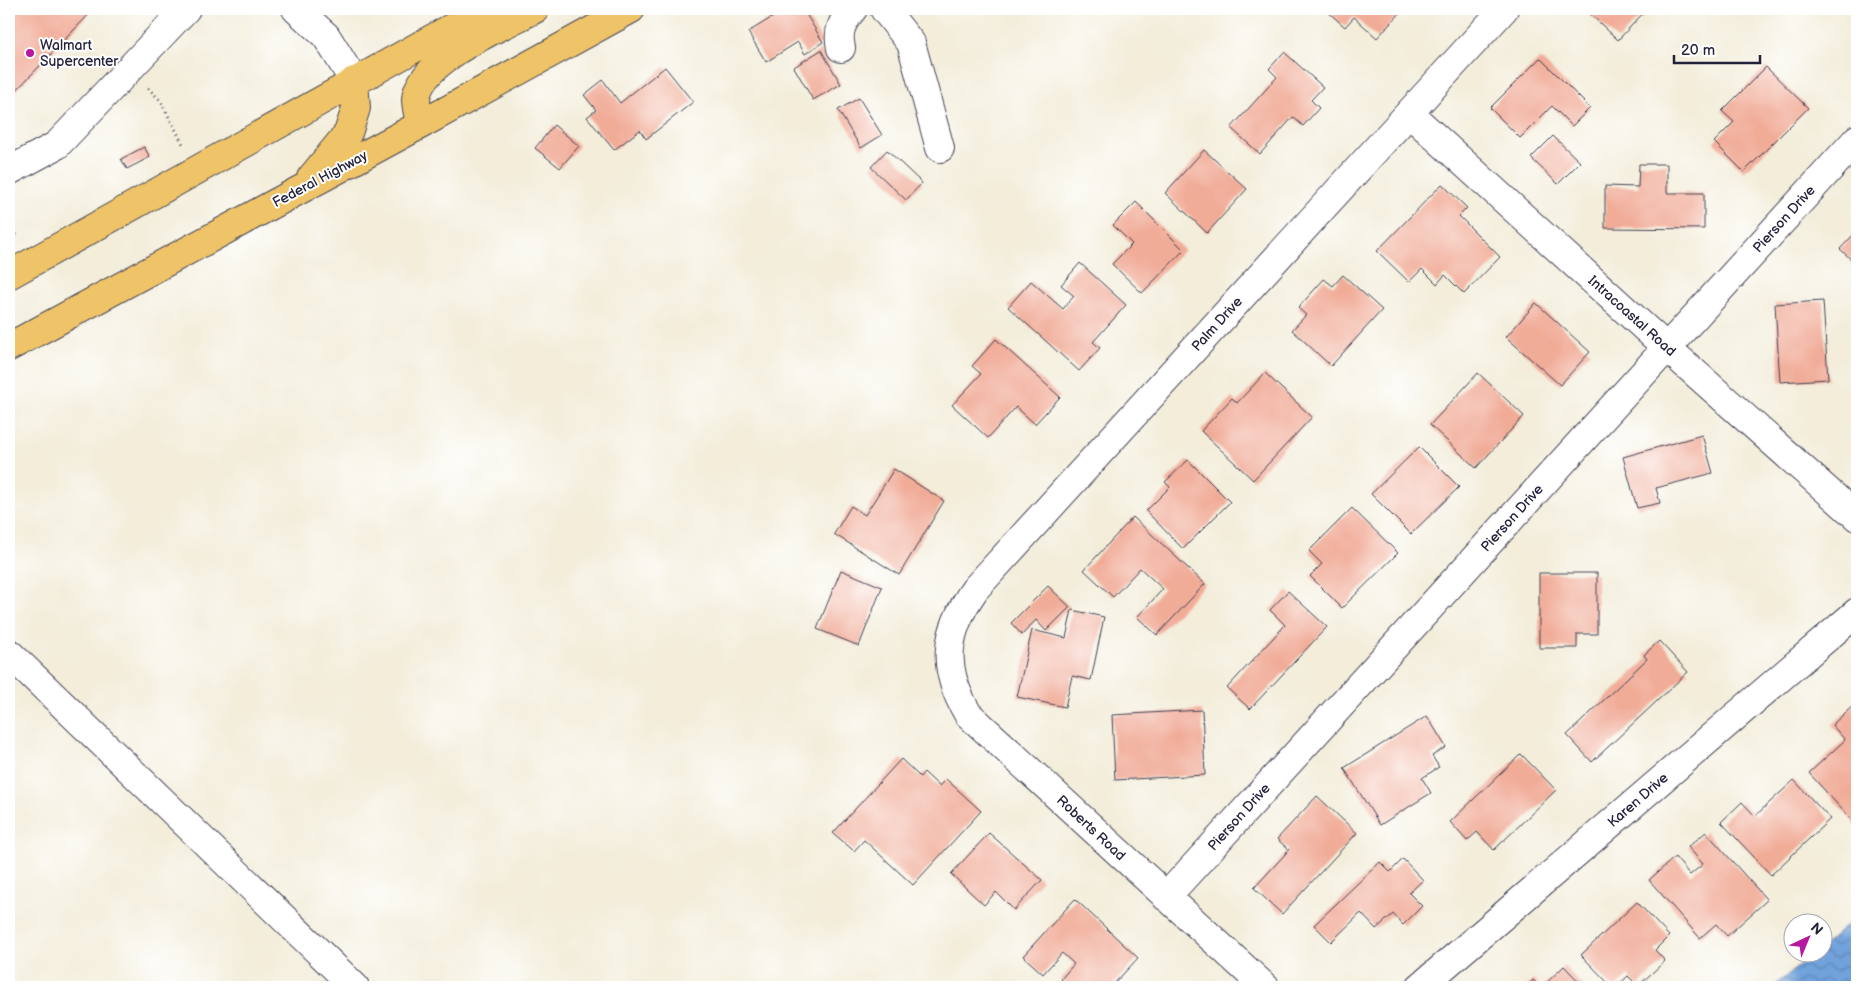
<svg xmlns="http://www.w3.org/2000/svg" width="1866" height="996" font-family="'Balsamiq Sans',sans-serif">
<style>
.water{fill:url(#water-waves);stroke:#4a628b}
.building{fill:#f1ac98}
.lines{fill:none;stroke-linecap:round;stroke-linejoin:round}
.minor-casing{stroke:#414053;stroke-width:30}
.major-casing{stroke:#414053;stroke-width:30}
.path{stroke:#414053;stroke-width:3;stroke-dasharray:1 4;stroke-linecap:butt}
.minor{stroke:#fff;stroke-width:28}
.major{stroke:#efc469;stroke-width:28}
.poi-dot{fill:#b5179e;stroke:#fff;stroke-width:2}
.labels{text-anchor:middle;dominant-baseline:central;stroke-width:4;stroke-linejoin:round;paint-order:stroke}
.poi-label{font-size:14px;fill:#22223b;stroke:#fff;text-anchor:start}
.street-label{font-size:14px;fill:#22223b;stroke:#fff}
</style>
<defs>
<pattern id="water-waves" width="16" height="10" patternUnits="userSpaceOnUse" patternTransform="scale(1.25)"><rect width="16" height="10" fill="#71a2db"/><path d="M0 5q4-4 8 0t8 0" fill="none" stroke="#5c84b3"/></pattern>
</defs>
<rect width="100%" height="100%" fill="#fff"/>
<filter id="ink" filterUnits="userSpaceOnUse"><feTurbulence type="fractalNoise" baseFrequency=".02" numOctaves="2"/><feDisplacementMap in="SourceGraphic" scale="10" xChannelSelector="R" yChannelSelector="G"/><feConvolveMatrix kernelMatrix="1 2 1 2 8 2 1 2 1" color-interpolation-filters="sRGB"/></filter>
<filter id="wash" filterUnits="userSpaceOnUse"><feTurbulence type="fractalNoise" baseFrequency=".0096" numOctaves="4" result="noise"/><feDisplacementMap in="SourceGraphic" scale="20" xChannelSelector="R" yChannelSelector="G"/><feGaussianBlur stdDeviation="1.12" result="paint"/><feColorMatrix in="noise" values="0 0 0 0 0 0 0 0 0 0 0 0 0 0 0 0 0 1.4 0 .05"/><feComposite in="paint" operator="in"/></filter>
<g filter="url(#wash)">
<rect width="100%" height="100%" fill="#f3edda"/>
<!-- water -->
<path class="water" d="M1857,916v71h-84l40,-33h11v-9z"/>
<g id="blocks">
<!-- building -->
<path class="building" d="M9,9h85l-85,89z
M786,9h17l20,33 -18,12 -7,-12 -32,20 -18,-30z
M1329,9h75l-27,29 -23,-21 -9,10 -18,-16z
M1589,9h58l-29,31 -31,-29z
M821,50l20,34 -28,16 -19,-33z
M1284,52l39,35 -12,13 8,8 -16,18 -10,-9 -33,37 -29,-26 46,-51 -8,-8z
M1540,58l50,50 -18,18 -20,-20 -32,32 -30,-30z
M665,67l28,35 -47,37 -6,-9 -26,20 -27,-33 9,-7 -12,-15 19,-15 17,23z
M1766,67l42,41 -64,64 -30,-30 20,-20 -12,-11z
M859,98l23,37 -21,13 -23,-38z
M554,125l25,21 -19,22 -25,-20z
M1553,136l27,26 -22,22 -27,-26z
M144,147l6,10 -23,12 -6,-10z
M887,150l35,33 -16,17 -35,-33z
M1204,150l43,39 -40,44 -42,-40z
M1639,164h28v29h37v36l-99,-1v-42l33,1z
M1442,184l25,24 -8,8 41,41 -36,37 -19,-19 -8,9 -15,-15 -13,13 -32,-31z
M1136,202l48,48 -42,43 -30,-29 20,-20 -19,-19z
M1857,231v34l-17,-16z
M1080,263l46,42 -33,37 7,6 -21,23 -71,-64 23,-26 32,28 11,-13 -13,-11z
M1343,275l39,35 -51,56 -39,-36 14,-15 -8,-7 26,-29 9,7z
M1823,301l5,78 -48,3 -5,-78z
M1536,303l54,49 -30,33 -54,-48z
M996,339l64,58 -25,27 -19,-17 -28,31 -36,-33 29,-31 -9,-8z
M1265,373l47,44 -59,63 -52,-49 31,-33 5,5z
M1478,373l46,43 -48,52 -46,-43z
M1702,435l11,38 -57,15 4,15 -23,5 -14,-51z
M1419,447l40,40 -48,47 -40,-40z
M1188,460l42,42 -47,47 -37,-38 24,-24 -5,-5z
M894,469l50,32 -45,74 -65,-41 17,-28 14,9z
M1352,508l46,45 -56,55 -32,-32 12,-12 -13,-13z
M1133,517l72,67 -48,51 -20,-18 26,-28 -23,-21 -27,29 -29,-27z
M841,570l41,17 -23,59 -42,-17z
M1539,573h58v61h-20v14h-38z
M1048,586l22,21 -24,24 -10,-11 -14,15 -11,-12z
M1288,591l39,36 -77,82 -23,-21 58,-63 -15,-15z
M1072,610l32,7 -13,63 -19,-4 -7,31 -48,-10 15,-67 34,8z
M1659,641l29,31 -96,90 -25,-27 80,-76 -3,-4z
M1856,703l1,2v121l-48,-53 36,-33 -13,-15z
M1202,710l3,65 -90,5 -3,-65z
M1427,716l19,31 -14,9 7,11 -17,11 9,15 -51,32 -36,-57z
M1521,754l35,36 -62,60 -17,-18 -10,9 -17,-19z
M901,759l19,18 4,-5 15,14 7,-7 35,32 -68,74 -49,-45 -10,11 -21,-18z
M1794,780l36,39 -59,56 -50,-53 21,-20 13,14z
M1317,796l40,37 -75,81 -28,-26 35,-38 -12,-11z
M1706,832l61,68 -40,36 -11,-12 -16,14 -51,-58 26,-23 15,18 13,-11 -15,-17z
M989,833l53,47 -28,30 -18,-18 -12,13 -33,-31z
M1403,859l20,21 -14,13 13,13 -19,19 -10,-11 -17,15 -15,-16 -30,29 -17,-17 66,-63 10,10z
M1075,899l63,59 -27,29h-41l-9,-8 13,-15 -12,-11 -19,21 -20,-18z
M1637,902l32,34 -14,14 10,11 -27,25 -10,-10 -12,11h-4l-31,-32z
M1564,966l20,21h-42z
M1533,980l7,7h-14z"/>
</g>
</g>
<g filter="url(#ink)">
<use href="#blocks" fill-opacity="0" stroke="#414053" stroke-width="1"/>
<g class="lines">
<!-- minor casing -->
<g class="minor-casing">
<path id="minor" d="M296,9l30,27 28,45
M884,9l27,34 29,105
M841,48c-4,-17 1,-26 12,-39
M1409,113l258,235 190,169
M9,171l48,-26 129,-136
M9,653l346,334
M1166,897l691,-758
M1265,987l-297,-273c-27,-46 -24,-81 7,-125l529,-580
M1420,987l437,-375"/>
</g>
<!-- major casing -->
<g class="major-casing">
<path id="major" d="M420,125c-1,-8 -4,-18 -4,-26 3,-39 87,-73 119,-90
M311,178l37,-45 8,-25 -2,-27
M9,275l476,-266
M9,347l411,-222 211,-116"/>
</g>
<!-- path -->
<path class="path" d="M148,88l12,12 24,46
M9,221l9,17"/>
<!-- minor -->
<use href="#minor" class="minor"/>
<!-- major -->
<use href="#major" class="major"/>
</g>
</g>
<!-- markers -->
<circle class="poi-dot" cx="30" cy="53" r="5"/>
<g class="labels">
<!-- poi labels -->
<g class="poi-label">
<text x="40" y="45">Walmart<tspan x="40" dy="16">Supercenter</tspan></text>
</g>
<!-- street labels -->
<g class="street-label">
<text transform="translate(320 179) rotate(-28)">Federal Highway</text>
<text transform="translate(1784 219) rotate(-48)">Pierson Drive</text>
<text transform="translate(1632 316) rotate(42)">Intracoastal Road</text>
<text transform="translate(1217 324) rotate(-48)">Palm Drive</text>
<text transform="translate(1512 518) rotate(-48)">Pierson Drive</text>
<text transform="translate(1638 800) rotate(-41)">Karen Drive</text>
<text transform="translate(1239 817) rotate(-48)">Pierson Drive</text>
<text transform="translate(1091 828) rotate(43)">Roberts Road</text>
</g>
</g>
<!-- margin -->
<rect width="1866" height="996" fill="none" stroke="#fff" stroke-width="30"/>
<!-- north arrow -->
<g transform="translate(1808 938) rotate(44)"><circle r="24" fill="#ffffff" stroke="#a7a7b1"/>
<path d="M0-4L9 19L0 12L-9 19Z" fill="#b5179e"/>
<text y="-8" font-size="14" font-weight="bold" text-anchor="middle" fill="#22223b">N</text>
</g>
<!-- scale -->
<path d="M1674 55v8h86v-8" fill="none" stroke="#22223b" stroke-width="2.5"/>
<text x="1681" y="55" font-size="15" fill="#22223b" stroke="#ffffff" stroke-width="4" paint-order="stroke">20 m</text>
</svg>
